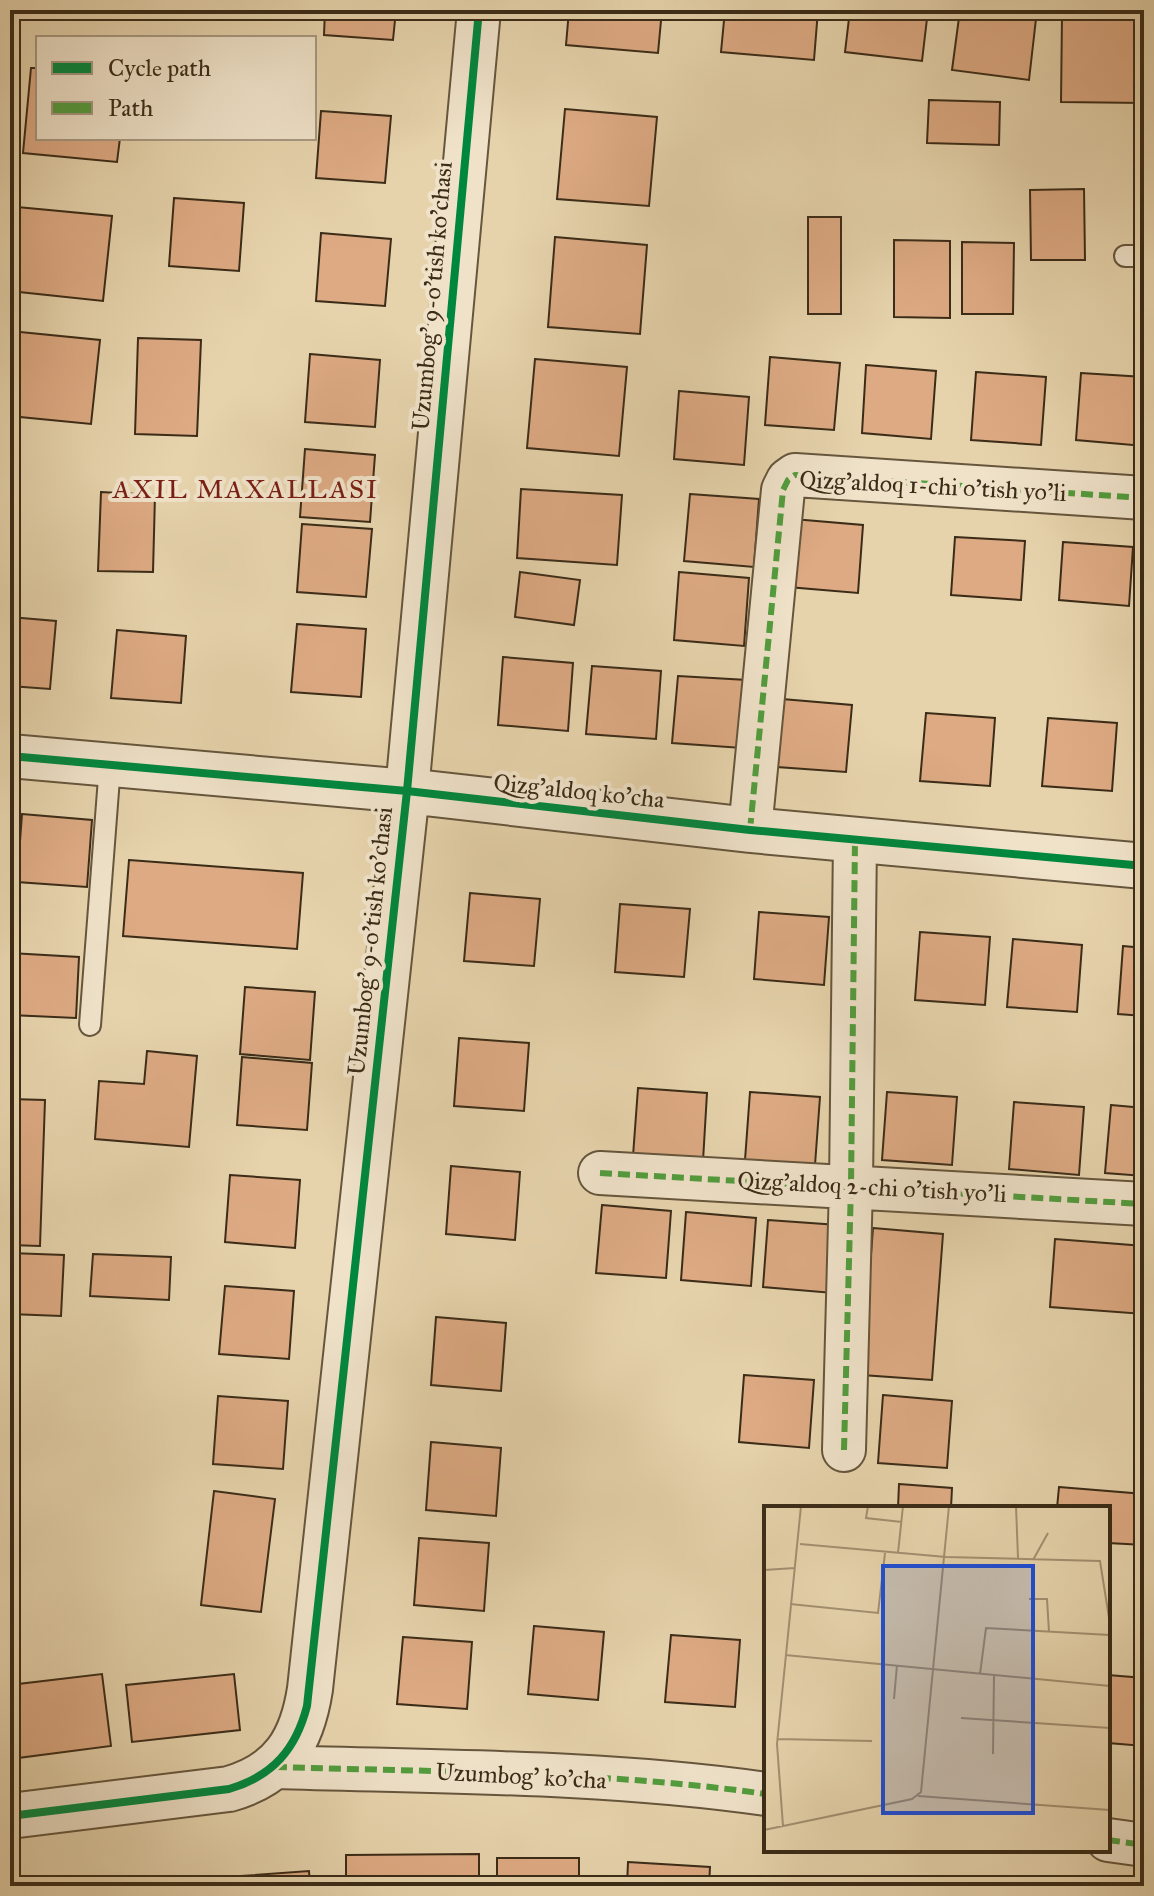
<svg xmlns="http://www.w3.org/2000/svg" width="1154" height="1896" font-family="'IM FELL Great Primer',serif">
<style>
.building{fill:#ddaa83;stroke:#3b2c18;stroke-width:2}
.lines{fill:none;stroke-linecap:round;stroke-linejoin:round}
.service-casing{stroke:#66563d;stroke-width:24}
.minor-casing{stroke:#66563d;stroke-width:46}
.tertiary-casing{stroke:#66563d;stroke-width:48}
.service{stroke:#efe2c9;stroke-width:20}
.minor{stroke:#efe2c9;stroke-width:42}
.tertiary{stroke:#efe2c9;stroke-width:44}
.quiet{stroke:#529d3e;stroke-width:6;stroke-dasharray:12 6;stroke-linecap:butt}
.cycleway-casing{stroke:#efe2c9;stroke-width:13}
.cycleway{stroke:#00873e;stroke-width:8}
.labels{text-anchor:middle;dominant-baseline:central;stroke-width:8;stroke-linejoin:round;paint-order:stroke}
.street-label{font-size:24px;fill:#3b2c18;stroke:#efe2c9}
.neighbourhood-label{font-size:26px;letter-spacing:2px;fill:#7a1f14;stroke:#efe2c9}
.inset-road{fill:none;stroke:#a29071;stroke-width:2}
.view{fill:#1d4ed8;fill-opacity:0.15;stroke:#1d4ed8;stroke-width:4}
.inset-edge{fill:none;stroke:#3b2c18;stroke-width:4}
</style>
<rect width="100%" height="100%" fill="#e6d3ac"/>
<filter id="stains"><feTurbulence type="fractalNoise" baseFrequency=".0025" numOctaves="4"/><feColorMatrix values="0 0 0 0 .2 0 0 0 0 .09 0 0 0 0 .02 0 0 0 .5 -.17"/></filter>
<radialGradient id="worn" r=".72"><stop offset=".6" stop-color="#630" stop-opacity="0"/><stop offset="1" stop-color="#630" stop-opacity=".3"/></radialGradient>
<!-- building -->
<path class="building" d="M325,10h71l-3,30 -69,-5z
M569,10h93l-4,43 -92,-8z
M725,10h93l-4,50 -93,-8z
M850,10h78l-6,51 -77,-9z
M960,10h77l-8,70 -77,-10z
M1062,16l82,1v86l-83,-1z
M31,68h7v70h82l-3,24 -94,-9z
M929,100l71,2 -1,43 -72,-2z
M565,109l92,8 -8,89 -92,-7z
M321,111l70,5 -6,67 -69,-5z
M1084,189l1,71h-54l-1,-70z
M174,198l70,5 -5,68 -70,-5z
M17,207l95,9 -9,85 -93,-10z
M808,217h33v97h-33z
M321,233l70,6 -6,67 -69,-5z
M555,237l92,8 -7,89 -92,-7z
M894,240l56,1v77l-56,-1z
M962,242l52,1 -1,71h-51z
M10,331l90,9 -9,84 -81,-8z
M138,338l63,2 -4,96 -62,-2z
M310,354l70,6 -5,67 -70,-5z
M770,357l70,6 -6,67 -69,-5z
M535,359l92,8 -8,89 -92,-8z
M866,365l70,6 -5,68 -69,-6z
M976,372l70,5 -5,68 -70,-5z
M1081,373l63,4v69l-68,-6z
M679,391l70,6 -5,68 -70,-6z
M305,449l70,6 -5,67 -70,-5z
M521,489l101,6 -5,70 -100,-7z
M101,492l54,3 -2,77 -55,-1z
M690,494l69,5 -5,68 -70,-6z
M793,519l70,6 -5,68 -70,-6z
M302,524l70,5 -6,68 -69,-5z
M955,537l70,4 -4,59 -70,-5z
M1063,542l70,5 -4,59 -70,-6z
M520,572l60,8 -6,45 -59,-8z
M679,572l70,6 -5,68 -70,-6z
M10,617l46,4 -6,68 -40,-3z
M297,624l69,5 -5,68 -70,-5z
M117,630l69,6 -5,67 -70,-5z
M503,657l70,6 -5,68 -70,-6z
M592,666l69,5 -5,68 -70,-5z
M678,676l69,4 -5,68 -70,-5z
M782,699l70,6 -6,67 -69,-5z
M926,713l69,5 -5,68 -70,-5z
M1048,718l69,5 -5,68 -70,-5z
M22,814l70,6 -5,67 -70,-5z
M129,860l174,13 -6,76 -174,-13z
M470,893l70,6 -6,67 -70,-5z
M620,904l70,5 -6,68 -69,-5z
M759,912l70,5 -5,68 -70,-6z
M920,932l70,5 -5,68 -70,-5z
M1013,939l69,6 -5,67 -70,-5z
M1123,946l21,2v68l-26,-2z
M10,953l69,4 -3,61 -66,-3z
M245,987l70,5 -5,68 -70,-6z
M459,1038l70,5 -5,68 -70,-5z
M147,1051l50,5 -8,91 -94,-8 4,-58 45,3z
M242,1057l70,6 -5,67 -70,-5z
M638,1088l69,5 -4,68 -70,-5z
M750,1092l70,5 -5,68 -70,-5z
M887,1092l70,5 -5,68 -70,-5z
M10,1099l35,1 -5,146 -30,-1z
M1014,1102l70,5 -5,68 -70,-6z
M1111,1105l33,3v68l-39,-3z
M451,1166l69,6 -5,68 -69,-6z
M230,1175l70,5 -5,68 -70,-6z
M602,1205l69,6 -5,67 -70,-5z
M686,1212l70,6 -5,68 -70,-6z
M768,1220l70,5 -5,68 -70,-6z
M873,1228l70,6 -11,146 -70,-5z
M1055,1239l89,7v68l-94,-7z
M10,1253l54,2 -3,61 -51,-2z
M93,1254l78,3 -2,43 -79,-4z
M225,1286l69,5 -5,68 -70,-5z
M436,1317l70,6 -5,68 -70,-6z
M744,1375l70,5 -5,68 -70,-6z
M883,1395l69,6 -5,67 -69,-5z
M218,1396l70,5 -5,68 -70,-5z
M431,1442l70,6 -5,68 -70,-6z
M899,1484l53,4 -1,20h-53z
M1059,1487l85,7v51l-36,-2v-35h-51z
M214,1491l61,8 -14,113 -60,-7z
M419,1538l70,5 -5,68 -70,-6z
M534,1626l70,6 -6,68 -70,-6z
M671,1635l69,5 -5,67 -70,-5z
M403,1637l69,5 -5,67 -70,-5z
M102,1674l9,72 -101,13v-74z
M234,1674l6,56 -108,12 -6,-57z
M1108,1675l36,3v68l-36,-3z
M479,1854v32h-133v-31z
M497,1858h82v28h-82z
M628,1862l82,5 -1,19h-82z
M309,1871l1,15h-82l-1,-9z
M158,1880l1,6h-74v-2z"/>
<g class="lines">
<!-- service casing -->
<g class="service-casing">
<path id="service" d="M1125,256h19
M90,1025l20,-260"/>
</g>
<!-- minor casing -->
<g class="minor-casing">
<path id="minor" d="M10,756l397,35 72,-781
M750,830l33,-340 5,-10 7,-5 349,23
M600,1173l544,31
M844,1450l7,-265 4,-345
M275,1767c163,5 329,4 491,27
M1108,1840l36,5"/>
</g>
<!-- tertiary casing -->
<g class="tertiary-casing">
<path id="tertiary" d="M10,1816l219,-27c53,-15 73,-48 81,-100l97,-898 343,39 394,36"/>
</g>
<!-- service -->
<use href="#service" class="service"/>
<!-- minor -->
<use href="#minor" class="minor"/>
<!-- tertiary -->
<use href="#tertiary" class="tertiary"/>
<!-- quiet -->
<path class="quiet" d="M750,830l33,-340 5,-10 7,-5 349,23
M600,1173l544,31
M844,1450l7,-265 4,-345
M275,1767c163,5 329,4 491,27
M1108,1840l36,5"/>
<!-- cycleway casing -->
<g class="cycleway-casing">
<path id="cycleway" d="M10,756l397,35 343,39 394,36
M10,1816l219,-27c44,-13 67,-40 78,-83l100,-915 72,-781"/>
</g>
<!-- cycleway -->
<use href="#cycleway" class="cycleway"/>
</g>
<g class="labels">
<!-- street labels -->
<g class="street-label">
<text transform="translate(432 296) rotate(-85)">Uzumbog' 9-o'tish ko'chasi</text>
<text transform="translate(933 486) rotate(3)">Qizg'aldoq 1-chi o'tish yo'li</text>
<text transform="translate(579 791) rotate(6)">Qizg'aldoq ko'cha</text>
<text transform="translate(370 941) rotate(-84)">Uzumbog' 9-o'tish ko'chasi</text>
<text transform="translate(872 1187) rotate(3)">Qizg'aldoq 2-chi o'tish yo'li</text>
<text transform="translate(521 1776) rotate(3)">Uzumbog' ko'cha</text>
</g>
<!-- neighbourhood labels -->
<g class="neighbourhood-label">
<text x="246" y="489">AXIL MAXALLASI</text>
</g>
</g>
<!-- overview -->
<g transform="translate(764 1506)">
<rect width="346" height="346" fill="#e6d3ac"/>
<path class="inset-road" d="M104,0l-2,12 36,4M252,0l2,52M36,38l146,13 154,4 10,63M134,47l5,-47M269,54l15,-27M0,64l31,-2M265,93h18l2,33M26,98l88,9 7,-60M21,149l325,31M216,168l6,-46 124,7M130,193l3,-34M197,212l149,10M14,233l94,2M229,248l1,-79M154,290l192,14M19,320l-6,-82 24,-238M0,324l148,-31 9,-7 28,-286"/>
<path class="view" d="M119,60h150v247h-150z"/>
<rect width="346" height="346" class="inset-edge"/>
</g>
<!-- margin -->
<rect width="1154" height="1896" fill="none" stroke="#e6d3ac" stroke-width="40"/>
<rect x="12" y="12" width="1130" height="1872" fill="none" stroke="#3b2c18" stroke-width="4"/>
<rect x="20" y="20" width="1114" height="1856" fill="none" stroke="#3b2c18" stroke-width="2"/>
<!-- legend -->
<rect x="36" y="36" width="280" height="104" fill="#efe2c9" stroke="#a79982" stroke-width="2"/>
<rect x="52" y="62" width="40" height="12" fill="#00873e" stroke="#a79982" stroke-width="2"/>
<text x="108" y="76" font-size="24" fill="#3b2c18">Cycle path</text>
<rect x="52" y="102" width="40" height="12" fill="#529d3e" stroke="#a79982" stroke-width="2"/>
<text x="108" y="116" font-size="24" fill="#3b2c18">Path</text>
<rect width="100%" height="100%" filter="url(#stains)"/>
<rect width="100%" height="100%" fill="url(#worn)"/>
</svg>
